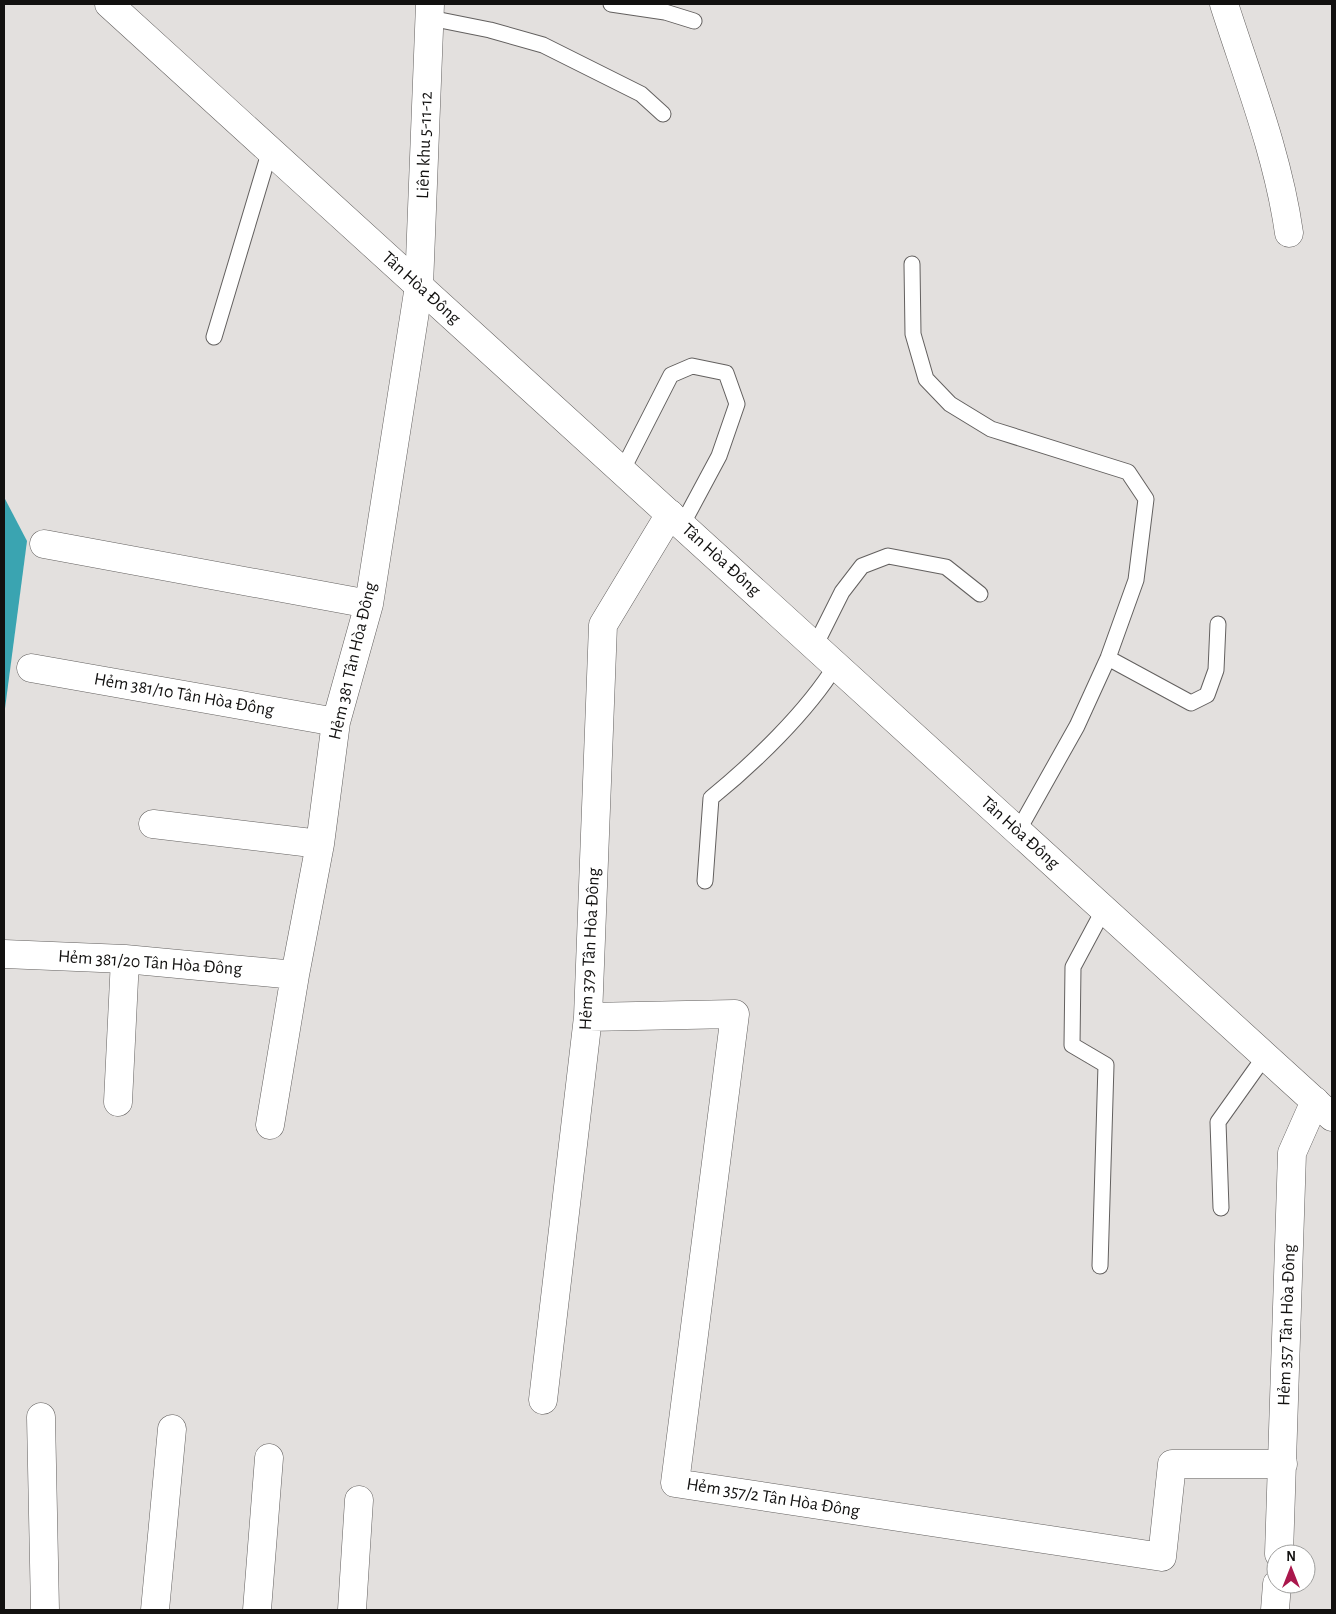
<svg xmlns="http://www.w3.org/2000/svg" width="1336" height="1614" font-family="'Alegreya Sans',sans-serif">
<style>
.water{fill:#3aa4b1}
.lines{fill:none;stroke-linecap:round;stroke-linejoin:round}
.lane-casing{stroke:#63605f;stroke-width:17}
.street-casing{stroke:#63605f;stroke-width:29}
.secondary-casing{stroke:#63605f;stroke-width:29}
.lane{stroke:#fff;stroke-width:15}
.street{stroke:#fff;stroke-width:28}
.secondary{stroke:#fff;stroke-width:28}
.labels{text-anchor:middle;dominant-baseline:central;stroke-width:4;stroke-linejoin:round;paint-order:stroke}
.street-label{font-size:18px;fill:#121110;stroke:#fff}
</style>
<rect width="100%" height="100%" fill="#e3e0de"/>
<!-- water -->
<path class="water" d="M4,497l23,44 -23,175z"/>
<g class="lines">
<!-- lane casing -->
<g class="lane-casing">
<path id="lane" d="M611,4l54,8 29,9
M430,18l60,12 53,15 98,49 22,20
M912,264l1,70 13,45 24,25 41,25 137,43 18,27 -10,81 -28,78 -31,68 -59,105
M214,337l56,-187
M622,471l49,-96 21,-9 34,7 11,31 -18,52 -37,69
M815,646l27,-54 20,-26 26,-10 58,11 34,27
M1108,658l83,45 16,-8 9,-25 2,-46
M705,881l6,-83c43,-35 96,-86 125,-133
M1221,1208l-3,-86 47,-66
M1100,1266l6,-201 -34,-20 1,-78 31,-58"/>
</g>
<!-- street casing -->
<g class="street-casing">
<path id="street" d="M1224,4c24,75 54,151 65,229
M44,544l325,60
M31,668l305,54
M153,824l167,20
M4,954l121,5 170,16
M588,1017l147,-3 -60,469 487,74 10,-93h111
M118,1102l7,-143
M270,1125l25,-150 25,-131 16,-122 33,-118 50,-318 11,-282
M543,1400l45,-383 15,-392 67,-111
M41,1417l4,193
M1279,1554l13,-401 23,-52
M155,1610l17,-181
M257,1610l12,-152
M352,1610l7,-110
M1275,1610l2,-26"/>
</g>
<!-- secondary casing -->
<g class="secondary-casing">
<path id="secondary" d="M109,4l1223,1113"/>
</g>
<!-- lane -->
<use href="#lane" class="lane"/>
<!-- street -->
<use href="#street" class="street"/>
<!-- secondary -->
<use href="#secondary" class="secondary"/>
</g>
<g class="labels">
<!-- street labels -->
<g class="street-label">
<text transform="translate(425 145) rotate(-88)">Liên khu 5-11-12</text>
<text transform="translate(421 288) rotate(42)">Tân Hòa Đông</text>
<text transform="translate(721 560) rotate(42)">Tân Hòa Đông</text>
<text transform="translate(353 661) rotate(-77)">Hẻm 381 Tân Hòa Đông</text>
<text transform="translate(184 695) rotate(10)">Hẻm 381/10 Tân Hòa Đông</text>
<text transform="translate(1020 833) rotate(42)">Tân Hòa Đông</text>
<text transform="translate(590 949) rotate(-87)">Hẻm 379 Tân Hòa Đông</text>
<text transform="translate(150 963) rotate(4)">Hẻm 381/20 Tân Hòa Đông</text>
<text transform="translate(1287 1325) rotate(-88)">Hẻm 357 Tân Hòa Đông</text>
<text transform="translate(773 1498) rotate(9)">Hẻm 357/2 Tân Hòa Đông</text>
</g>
</g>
<!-- border -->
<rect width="1336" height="1614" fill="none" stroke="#121110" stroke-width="10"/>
<!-- north arrow -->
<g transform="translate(1291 1569)"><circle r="24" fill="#ffffff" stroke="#a0a09f"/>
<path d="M0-4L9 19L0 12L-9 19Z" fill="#aa174c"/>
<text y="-8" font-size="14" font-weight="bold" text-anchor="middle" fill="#121110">N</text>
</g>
</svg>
